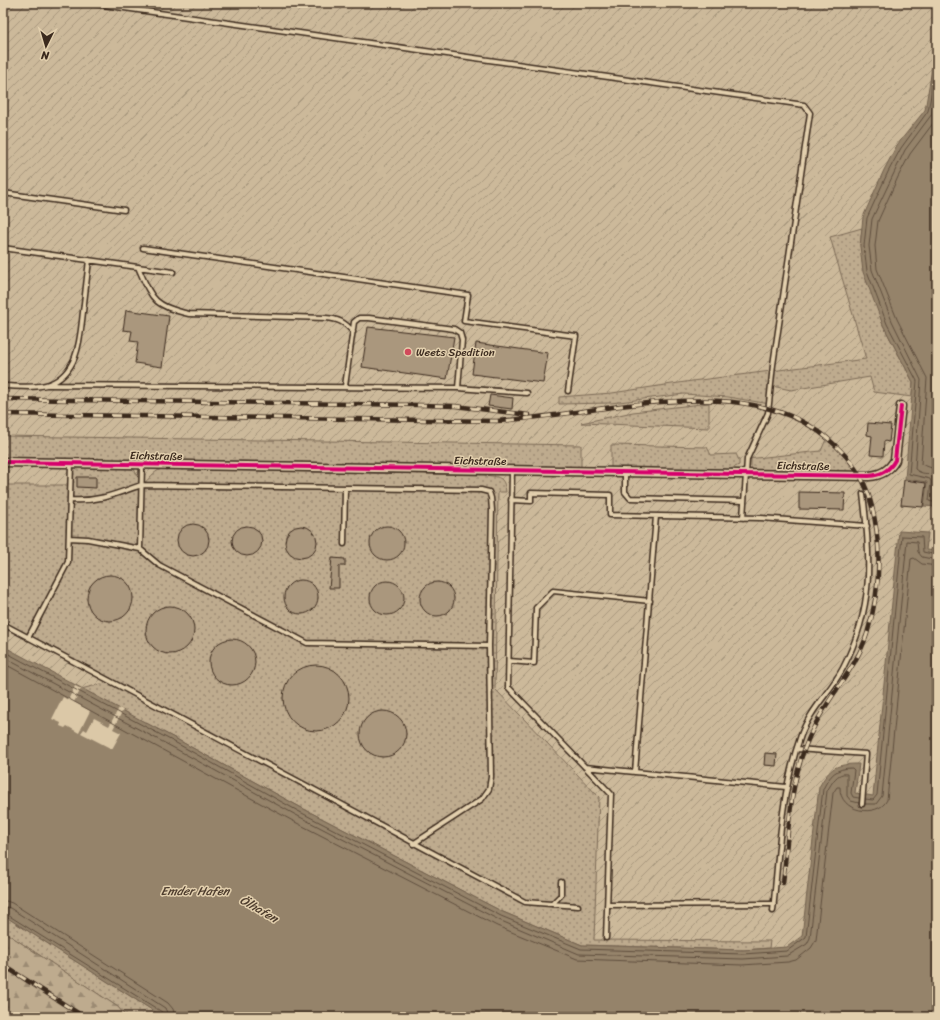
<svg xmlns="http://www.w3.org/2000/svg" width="940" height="1020" font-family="Sriracha,sans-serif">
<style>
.industrial{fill:url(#industrial-furrows)}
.grass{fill:url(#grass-dots);stroke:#7c6a56;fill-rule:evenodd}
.forest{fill:url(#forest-firs);stroke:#7c6a56}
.water{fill:#95836b;stroke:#715f4c}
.pier{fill:#dbc8a7}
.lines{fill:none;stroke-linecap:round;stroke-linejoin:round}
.shore{stroke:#5f4e3d;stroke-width:1}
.building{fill:#aa977d;stroke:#3b2a1e}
.service-casing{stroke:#3b2a1e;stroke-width:7}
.minor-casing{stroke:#3b2a1e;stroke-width:11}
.service{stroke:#e2cfad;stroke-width:4}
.minor{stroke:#e2cfad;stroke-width:8}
.rail-casing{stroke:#3b2a1e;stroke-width:4.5}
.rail{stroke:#e2cfad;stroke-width:3;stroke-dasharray:9;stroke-linecap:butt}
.cycleway-casing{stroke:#e2cfad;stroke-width:6}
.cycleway{stroke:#d6006c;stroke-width:4}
.poi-dot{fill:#d1495b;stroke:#e2cfad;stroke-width:1.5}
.labels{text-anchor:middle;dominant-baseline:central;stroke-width:3;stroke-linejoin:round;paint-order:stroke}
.poi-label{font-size:11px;fill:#3b2a1e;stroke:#e2cfad;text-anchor:start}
.street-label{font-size:11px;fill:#3b2a1e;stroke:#e2cfad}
.water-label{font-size:12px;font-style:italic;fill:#4d3c2d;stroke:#e2cfad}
</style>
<defs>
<pattern id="industrial-furrows" width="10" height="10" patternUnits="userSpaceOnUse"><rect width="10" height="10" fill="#ccb99a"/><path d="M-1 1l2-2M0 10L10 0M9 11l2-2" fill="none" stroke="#a7977d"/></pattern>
<pattern id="grass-dots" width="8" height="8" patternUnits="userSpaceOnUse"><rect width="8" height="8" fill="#beab8e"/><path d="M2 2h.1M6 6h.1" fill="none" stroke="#9c8b73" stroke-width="1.8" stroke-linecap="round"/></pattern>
<pattern id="forest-firs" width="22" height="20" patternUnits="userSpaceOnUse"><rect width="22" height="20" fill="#beab8e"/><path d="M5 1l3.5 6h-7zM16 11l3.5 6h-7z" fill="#9c8b73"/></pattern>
</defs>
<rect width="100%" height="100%" fill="#dbc8a7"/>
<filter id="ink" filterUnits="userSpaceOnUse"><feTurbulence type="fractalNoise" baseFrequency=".025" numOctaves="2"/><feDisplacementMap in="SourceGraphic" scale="8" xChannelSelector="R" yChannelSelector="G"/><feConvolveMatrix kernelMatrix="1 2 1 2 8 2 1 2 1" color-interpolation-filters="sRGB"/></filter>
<g filter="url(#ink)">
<!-- industrial -->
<path class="industrial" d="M3,3h934v37l-12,70 -28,35 -34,72 -3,29 53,136 -8,97 21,4 -2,22 13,2v44l-11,-1 -27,-19 -26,265 -18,-3 3,-29h-18l-13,8 -8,15 -17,149 -15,11 -44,3 -161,-5 -79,-33 -500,-266z"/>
<!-- grass -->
<path class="grass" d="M862,228l-2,18 23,79 30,57 -1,15 -38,-5 -4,-15 -79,13 -19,-4 -2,18 -42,-7 -44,-3 -73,9 -52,1v-7l53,-4 80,-12 174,-22 -36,-122z
M709,403v25l-128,-5 52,-11z
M3,436l578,9v22l-418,-7 -88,4 59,5 8,16c8,-6 10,-13 20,-16l322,6c15,2 20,1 22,17h-8l-3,197 104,108 -5,143 176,1 -1,7 -26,2 -161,-5 -79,-33 -203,-105 -120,-66 -99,-52 28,-7 -106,-58zM7,463l64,1 -1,21h-62z
M827,437l23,22 11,17 -107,-6 -3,-3v-8h-4l74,-8z
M611,445l96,2 4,8 25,-1 3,6v5l-10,5 -118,-2z
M3,915l160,102h-37l-8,-10 -115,-76z"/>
<!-- forest -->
<path class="forest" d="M3,931l115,76 8,10h-123v-52l8,-9 -8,-5z"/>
<!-- water -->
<path class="water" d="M937,40v467l-13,-1 3,-24 -22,-3 8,-97 -30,-57 -20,-53 -3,-26 3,-29 21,-47 13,-25 28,-35z
M899,531l29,2 -2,17 11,1v466h-774l-160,-102v-269l177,95 120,66 203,105 79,33 161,5 44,-3 15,-11 17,-149c11,-20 17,-23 40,-23l-4,29 18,3z"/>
<!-- pier -->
<path class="pier" d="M75,686l6,3 -7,13 16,9 -11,22 -12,-7 -2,2 -5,-2 1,-3 -9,-4 11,-22 5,3z
M119,708l4,2 -10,19 8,4 -9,16 -31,-16 3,-4 3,2 7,-13 15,8z"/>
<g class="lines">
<!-- shore -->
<path class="shore" d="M937,63l-9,48 -27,37 -13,24 -21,46 -3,28 3,25 20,53 30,57 -8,93 21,5 1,3 -2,19 8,2
M937,92l-5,22 -27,36 -33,69 -3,27 3,24 20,51 29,59 -6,89c14,12 24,-8 20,27l2,2
M937,118l-27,36 -12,23 -20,44 -3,25 2,23 20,50 30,59 -6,86 16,6
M3,651l175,93 120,67 203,105 80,33 162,5 44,-3 19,-14 17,-148c7,-14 13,-21 29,-21l2,2 -3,23 2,4 6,1
M3,657l173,92 120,66 203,105 80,34 164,5 44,-3 20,-12 3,-6 17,-147c5,-8 10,-19 20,-17v22l4,5 8,2
M3,663l290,158 204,105 80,33 165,6 46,-3 8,-2 15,-12 5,-8 17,-147 4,-6h3c-1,26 38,31 47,13l24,-241 3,-1 8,6 15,2
M865,799l8,1 4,-5 25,-259 20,1 1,15 14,3
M865,804h11l6,-8 25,-255 10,1 1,10 4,5 15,3
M3,900l9,3 156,100 5,6 2,8
M3,906l7,2 155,100 4,9
M3,912l159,100 2,5"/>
</g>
<!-- building -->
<path class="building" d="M126,310l43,6 -7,51 -27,-4 3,-21 -8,-1 2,-10 -9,-1z
M368,327l86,10 -7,42 -85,-12z
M476,343l72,10 -5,30 -71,-9z
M490,395l23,3 -1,11 -24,-3z
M868,423l23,2 -2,17 -5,-1 -1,15 -13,-1 2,-19 -5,-1z
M77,477h19v11l-19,-1z
M904,480l22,3 -3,24 -22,-2z
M799,492l46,1 -1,17 -45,-1z
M177 540a16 16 0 1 1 32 0a16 16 0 1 1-32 0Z
M232 541a15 15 0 1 1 30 0a15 15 0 1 1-30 0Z
M285 542a16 16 0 1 1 32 0a16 16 0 1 1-32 0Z
M370 543a17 17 0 1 1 34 0a17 17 0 1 1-34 0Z
M332,558l13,1v7h-6v22h-10z
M87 598a23 23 0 1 1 46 0a23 23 0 1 1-46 0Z
M284 597a17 17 0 1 1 34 0a17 17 0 1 1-34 0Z
M370 598a17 17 0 1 1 34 0a17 17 0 1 1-34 0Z
M420 599a17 17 0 1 1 34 0a17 17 0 1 1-34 0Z
M146 630a24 24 0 1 1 48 0a24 24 0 1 1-48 0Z
M209 662a23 23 0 1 1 46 0a23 23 0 1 1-46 0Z
M283 698a33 33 0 1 1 66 0a33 33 0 1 1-66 0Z
M360 734a23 23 0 1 1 46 0a23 23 0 1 1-46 0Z
M765,753l12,1 -1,12 -12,-1z"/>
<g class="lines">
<!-- service casing -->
<g class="service-casing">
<path id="service" d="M89,3l715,102 6,8 -37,252 -5,48 -21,46 -4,59
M3,193l121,17
M3,248l170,24
M143,248l325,47 -4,26 112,15 -8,55
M138,267c14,32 15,39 51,47l137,4c12,1 19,4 27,14
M48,385l410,3 69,5
M3,386c14,0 32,3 46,-2 30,-11 31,-46 34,-72 2,-18 4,-35 6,-52
M345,386l9,-64 5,-4h10l85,11 6,4 2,7 -4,48
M512,471l-4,216 103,107 -5,144
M625,473v19l5,6 114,3
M70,500c28,2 46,-6 71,-15l340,5 8,2 2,6 1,12 -3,136 2,131 -2,12 -7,10 -69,45
M511,500l20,1v-8l79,2v20l151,3 106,8
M69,538l19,1 52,10 2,-84
M344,544l1,-56
M140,549l19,16 148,78 182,3
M3,624l522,278 53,4
M28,638l40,-76 3,-98
M509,661l25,2 2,-55 17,-17 97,10
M797,749l69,5 -4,50
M585,767l50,5 21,-256
M635,772l151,15
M552,904l9,-9v-13
M607,905l167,-1
M773,911c6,-60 8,-120 28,-176 9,-25 30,-44 42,-67 31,-60 28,-110 20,-174"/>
</g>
<!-- minor casing -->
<g class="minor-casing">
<path id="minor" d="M3,462l866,14c12,-1 20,-5 26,-16l6,-54"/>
</g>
<!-- service -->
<use href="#service" class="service"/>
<!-- minor -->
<use href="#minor" class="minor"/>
<!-- rail casing -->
<g class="rail-casing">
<path id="rail" d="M3,399l418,6 34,1 74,9
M3,414l494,7c101,-5 256,-56 338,24 16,15 27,30 34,51 14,46 12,92 -2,138 -11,35 -37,60 -53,93 -25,48 -25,103 -31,156
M3,965l81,52"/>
</g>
<!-- rail -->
<use href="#rail" class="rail"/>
<!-- cycleway casing -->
<g class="cycleway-casing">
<path id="cycleway" d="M3,462l866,14c12,-1 20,-5 26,-16l6,-54"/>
</g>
<!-- cycleway -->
<use href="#cycleway" class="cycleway"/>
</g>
</g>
<!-- markers -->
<circle class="poi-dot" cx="408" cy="352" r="4"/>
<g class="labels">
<!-- poi labels -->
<g class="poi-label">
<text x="416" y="352">Weets Spedition</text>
</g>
<!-- street labels -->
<g class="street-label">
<text transform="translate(156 456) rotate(1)">Eichstraße</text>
<text transform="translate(480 461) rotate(1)">Eichstraße</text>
<text transform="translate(803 466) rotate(1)">Eichstraße</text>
</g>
<!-- water labels -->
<g class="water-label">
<text x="195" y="891">Emder Hafen</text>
<text transform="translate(259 909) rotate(30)">Ölhafen</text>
</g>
</g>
<!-- margin -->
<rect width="940" height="1020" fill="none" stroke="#e2cfad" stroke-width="16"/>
<rect x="8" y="8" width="924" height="1004" fill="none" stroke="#3b2a1e" stroke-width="1.5" filter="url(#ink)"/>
<!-- north arrow -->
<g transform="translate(46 46) rotate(185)" stroke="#e2cfad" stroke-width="3" paint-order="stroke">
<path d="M0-3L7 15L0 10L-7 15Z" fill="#3b2a1e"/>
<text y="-6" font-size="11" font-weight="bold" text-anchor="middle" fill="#3b2a1e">N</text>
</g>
</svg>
